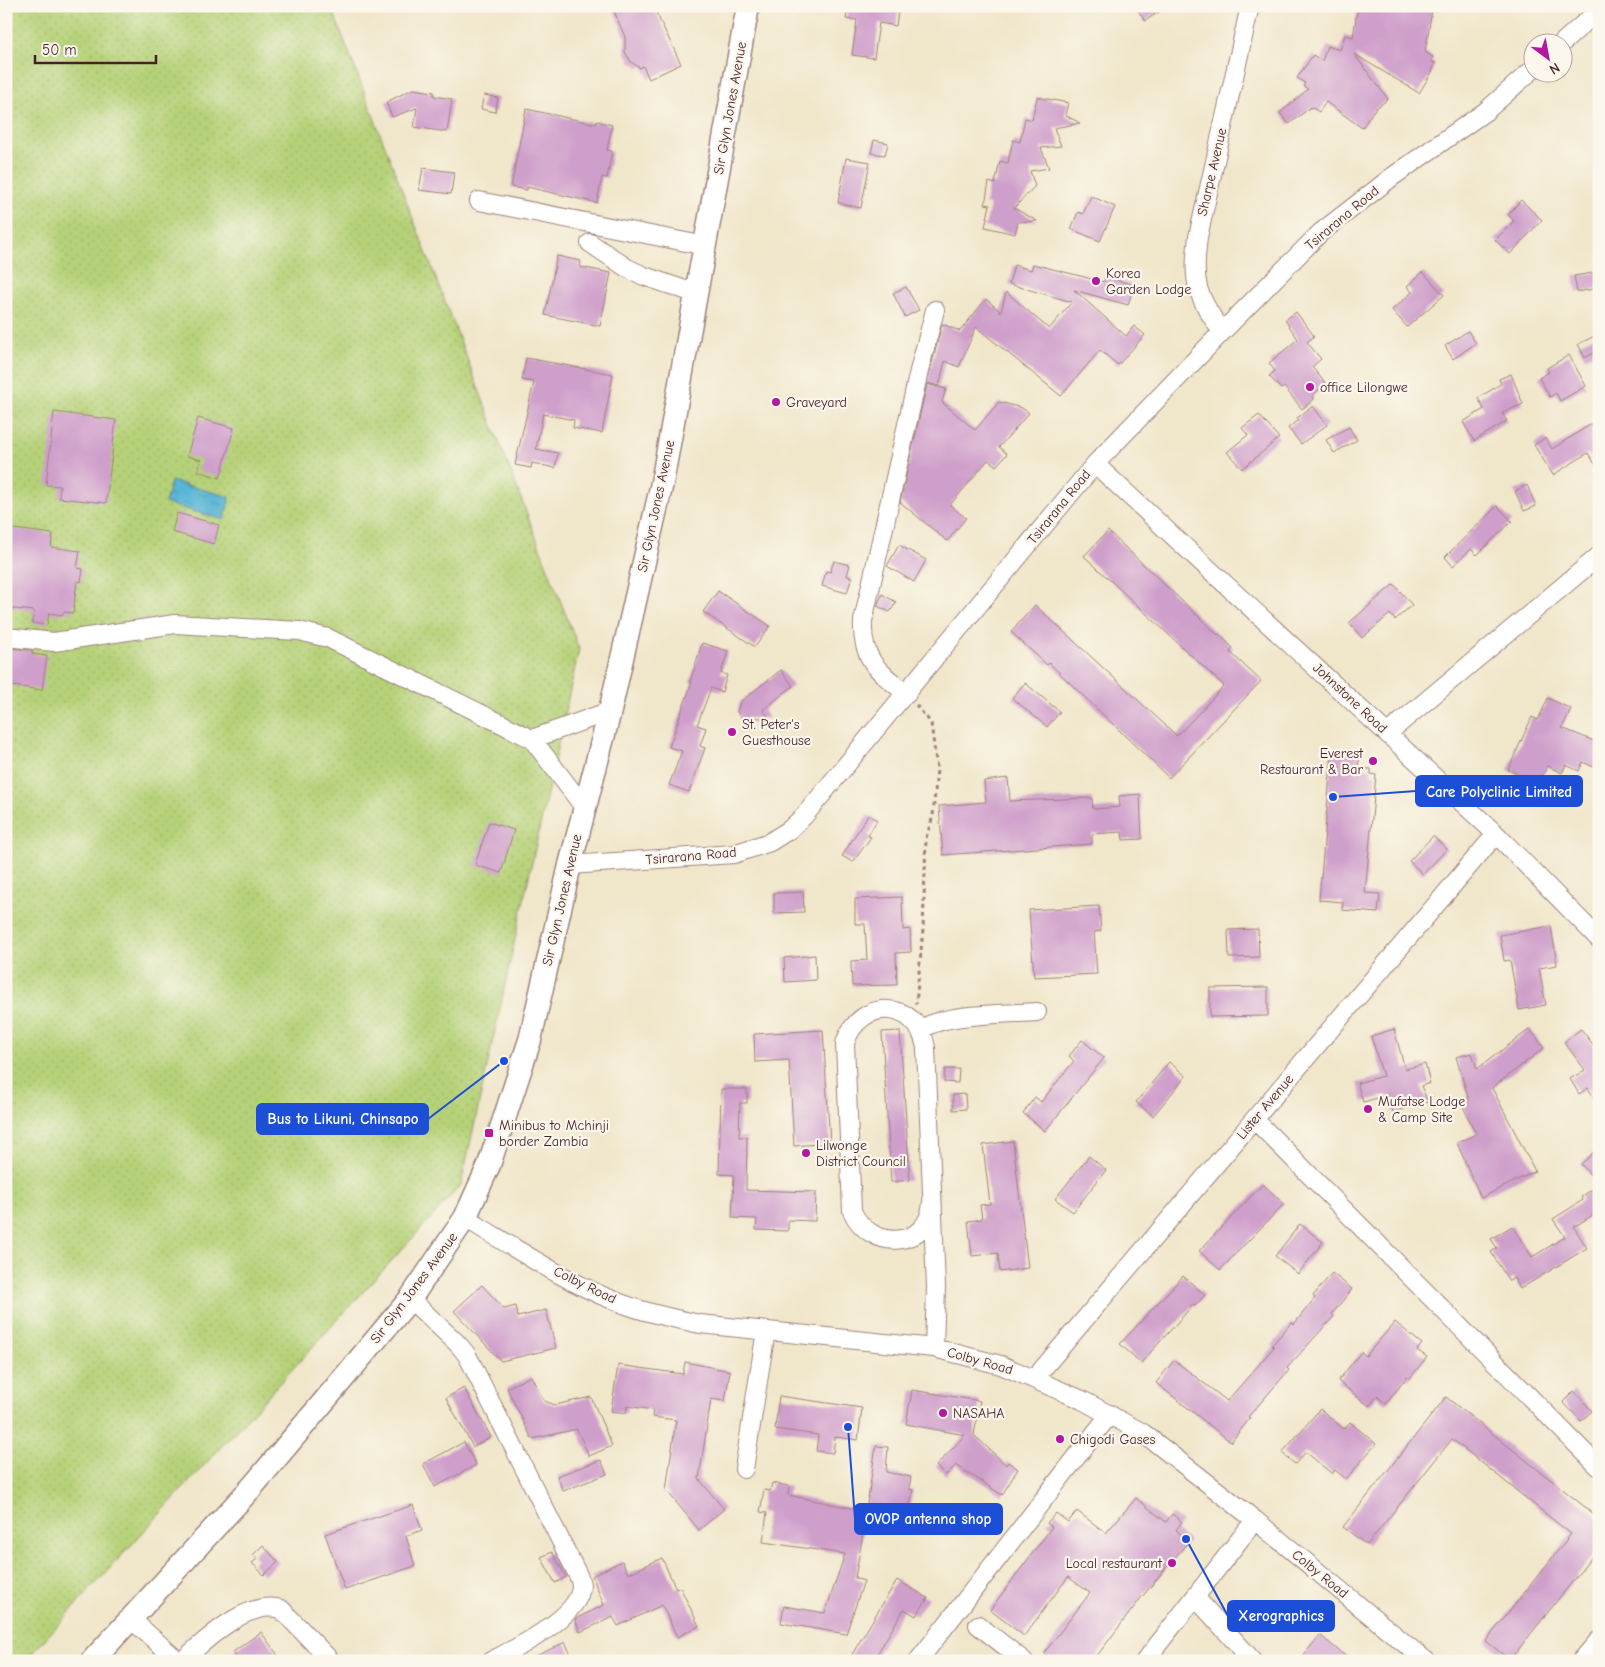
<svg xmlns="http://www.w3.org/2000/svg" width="1605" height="1667" font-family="'Comic Neue',sans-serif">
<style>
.grass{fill:url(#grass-dots);stroke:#807852}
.water{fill:url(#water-ripples);stroke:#516a80}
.building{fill:#cf9fcb}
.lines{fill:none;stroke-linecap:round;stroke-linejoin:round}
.minor-casing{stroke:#9d827a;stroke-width:20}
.major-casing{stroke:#9d827a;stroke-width:25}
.path{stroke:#9d827a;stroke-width:3;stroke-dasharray:4 4;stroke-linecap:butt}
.minor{stroke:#fff;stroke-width:18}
.major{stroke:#fff;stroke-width:22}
.poi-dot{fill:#b5179e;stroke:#fbf7ec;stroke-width:2}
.labels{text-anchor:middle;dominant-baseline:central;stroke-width:4.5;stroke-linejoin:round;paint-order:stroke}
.street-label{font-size:14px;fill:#4a1f2b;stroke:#fbf7ec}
.poi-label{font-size:14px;fill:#4a1f2b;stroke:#fbf7ec;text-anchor:start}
.leader{fill:none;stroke:#1d4ed8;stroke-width:2}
.callout-dot{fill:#1d4ed8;stroke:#fbf7ec;stroke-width:2}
.callout{fill:#1d4ed8;stroke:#1d4ed8;stroke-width:2}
.callout-label{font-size:15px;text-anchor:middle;font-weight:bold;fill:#fff}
</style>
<defs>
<pattern id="grass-dots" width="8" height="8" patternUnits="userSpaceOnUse" patternTransform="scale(1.25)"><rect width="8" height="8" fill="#b6d278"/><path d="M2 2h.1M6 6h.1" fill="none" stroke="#9eb468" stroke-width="1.8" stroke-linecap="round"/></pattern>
<pattern id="water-ripples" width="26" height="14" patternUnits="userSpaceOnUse" patternTransform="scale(1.25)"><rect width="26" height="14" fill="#58b6d6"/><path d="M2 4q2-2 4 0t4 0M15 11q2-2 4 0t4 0" fill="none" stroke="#4b93ae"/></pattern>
</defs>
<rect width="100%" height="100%" fill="#fbf7ec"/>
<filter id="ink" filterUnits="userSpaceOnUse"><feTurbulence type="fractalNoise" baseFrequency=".02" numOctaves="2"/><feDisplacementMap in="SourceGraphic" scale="10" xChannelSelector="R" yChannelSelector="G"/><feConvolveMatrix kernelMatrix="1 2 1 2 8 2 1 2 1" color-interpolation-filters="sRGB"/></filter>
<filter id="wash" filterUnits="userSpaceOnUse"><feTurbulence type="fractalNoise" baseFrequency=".0096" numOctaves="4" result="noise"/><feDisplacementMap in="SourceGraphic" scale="20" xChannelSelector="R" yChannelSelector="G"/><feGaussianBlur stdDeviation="1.12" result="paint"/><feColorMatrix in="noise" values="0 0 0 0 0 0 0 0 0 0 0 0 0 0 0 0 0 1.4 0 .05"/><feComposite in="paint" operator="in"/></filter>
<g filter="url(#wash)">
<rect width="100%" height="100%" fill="#f0e6ca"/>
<!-- grass -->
<path class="grass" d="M6,6h325l248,643 -118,536 -436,476h-19z"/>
<!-- water -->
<path class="water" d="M171,481l59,16 -6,23 -59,-17z"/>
<g id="blocks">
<!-- building -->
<path class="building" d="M624,6h29l28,58 -32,15 -6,-13 -3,2 -9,-6 -6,-10v-15l-11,-26z
M848,6l50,6 -2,14 -17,-3 -5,35 -22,-3 5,-35 -11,-1z
M1135,6h33l-23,15z
M1358,6h51l23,4 -7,42 8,5 -2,4 4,2 -3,9 -13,21 -65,-39 34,45 -14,11 -12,18 -36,-26 -7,10 -8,-5 -22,17 -9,-11 28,-24 -5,-3 2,-3 -8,-5 16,-23 9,6 5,-15 13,4 5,-15 8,2z
M413,89l21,3v4l18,3 -5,33 -33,-5 3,-19 -25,9 -6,-15z
M484,95l14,3 -3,14 -14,-3z
M1037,97l31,6 -3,12 15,8 -26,5 7,18 -20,2 8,20 -19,3 5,15 -21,22 23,13 -19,1 -3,12 -30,-7 5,-22 -5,-1 4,-22 6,2 5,-23 8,2 5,-23 7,2 5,-24 7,2z
M526,109l70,15 1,-3 15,4 -5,25 5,1 -5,27 -5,-1 -5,26 -70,-16v3l-16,-3z
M874,140l14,3 -3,12 -14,-2z
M846,158l24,4 -9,46 -23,-5z
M423,168l31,4 -3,22 -32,-4z
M1091,196l24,11 -15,34 -29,-12 7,-17 5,2z
M1521,200l21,20 -32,34 -15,-14 19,-19 -6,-6z
M557,256l24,5 -1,6 31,6 -11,53 -55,-11z
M1033,264l71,18 1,-5 29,8 -6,20 -54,-15 52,46 8,-10 11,9 -27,30 -18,-15 -39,46 -85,-69 -17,40 -14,-6 -6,25 -12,-3 15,-59 18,7 26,-32 15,13 5,-20 43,37 23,-27 -63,-18 5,-19 17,5z
M1423,272l21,23 -37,32 -15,-17 20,-18 -5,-6z
M1599,272v16l-22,4 -3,-16z
M906,287l13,23 -14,7 -12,-24z
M1296,312l18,24 -7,6 14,17 -9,8 14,17 -14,12 2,3 -12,10 -18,-22 -3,2 -12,-13 6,-5 -6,-8 29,-24 -13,-19z
M1468,331l8,12 -23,16 -8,-13z
M1599,334v16l-14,8 -7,-14z
M1569,355l17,31 -26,15 -4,-8 -6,4 -11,-19 10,-6 -2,-4z
M526,358l87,16 -11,59 -29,-5 1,-8 -31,-6 -7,35 22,4 -3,15 -23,-5 -1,5 -16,-3 19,-83 -12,-2z
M1511,374l12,30 -21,9 5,8 -33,20 -11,-19 21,-13 -6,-11 23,-14 -2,-5z
M927,384l19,5 -4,13 33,28 24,-28 23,6 7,5 -30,34 8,7 -11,12 -8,-6 -38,45 16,13 -19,23 -47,-39z
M1313,406l14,19 -26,19 -13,-16 11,-8 -2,-2z
M54,412l62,8 -10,83 -47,-5 1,-12 -14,-1z
M1259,415l20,23 -37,31 -15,-17 21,-17 -6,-7z
M198,418l36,10 -14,50 -22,-7 3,-11 -14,-4z
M1593,423l6,10v37l-11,-17 -35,22 -19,-30 11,-7 7,11z
M1349,427l8,13 -23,13 -8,-13z
M1527,485l9,21 -12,5 -9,-20z
M1497,506l15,15 -35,34 -6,-6 -18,17 -8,-9z
M177,513l42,12 -5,19 -42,-12z
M6,528l47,6 -2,13 29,4 -3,17 6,1 -2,13 -4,-1 -4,32 -10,-1v3l-14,-2 -2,12 -15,-2 2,-12 -28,-3z
M1108,531l110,104 1,-1 14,14 -3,4 31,29 -92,97 -120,-115 -2,2 -36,-33 24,-27 142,131 47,-50 -140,-130z
M899,545l27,15 -12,22 -27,-16z
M834,561l16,4 -3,11 5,1 -5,16 -25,-7 4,-15 4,1z
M1394,584l18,21 -17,15 -5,-6 -28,24 -13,-15z
M718,591l52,35 -15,21 -52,-35z
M882,594l14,8 -6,10 -13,-6z
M702,643l26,8 -7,22 6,2 -5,17 -11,-4 -14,37 9,3 -6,18 5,2 -16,44 -20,-7 13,-34 -13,-4 23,-65h-2z
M6,648l26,2v4l15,2 -5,34 -36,-5z
M781,670l12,16 -30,24 6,8h-27l-5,-6 3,-10z
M1025,683l35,29 -13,15 -35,-29z
M1548,698l23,11 -9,19 37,15v27l-16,-8 -4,9 -13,-6 -4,8 -15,-7 -8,17 -31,-13 24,-53 6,3z
M1332,752l28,2 -2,14 13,1v5l5,1 -11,118 15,1 -2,19 -36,-3 1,-8 -24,-2z
M1008,778l2,23 82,-3 1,11 27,-2 -1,-11 21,-2 2,45 -19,1 -1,-8 -30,2v10l-149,11 -4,-49 47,-4 -2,-21z
M868,815l9,5 -9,16 3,1 -18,25 -11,-6z
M489,822l25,8 -13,43 -26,-8z
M1433,836l14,13 -24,25 -14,-13z
M803,892l1,20 -30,1v-20z
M902,897l1,33 7,-1 1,23 -15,1 1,32 -45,1 -1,-25 16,-1 -2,-36h-10v-25z
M1099,906l2,25 -7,1 3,42 -63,3 -5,-67z
M1551,926l6,39 -18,3 7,37 -27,5 -9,-50 -6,1 -4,-26z
M1258,929l1,28 -30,1 -1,-28z
M815,955l1,25 -31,2 -1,-24z
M1268,987v29l-58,1v-29z
M1394,1029l11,40 20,-5 5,19 -9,3 7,16 -35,10 -5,-17 -25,7 -6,-19 26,-7 -12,-40z
M1530,1029l14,19 -52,40 43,83 -54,27 -24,-55 19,-9 -14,-30 7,-4 -13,-43 16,-4 5,16z
M1581,1029l18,23v54l-11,-18 -9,6 -9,-15 15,-9 -21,-28z
M823,1030l7,113 -36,3 -5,-86 -34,2 -1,-28z
M900,1031l10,149 -19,2 -9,-150z
M1082,1040l22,18 -59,73 -22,-18 12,-16 6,5 33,-41 -5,-5z
M1169,1062l17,14 -33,40 -17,-14z
M945,1069h14l-1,14 -14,-1z
M721,1089h26v14h-7l-1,34h8l-1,53 70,2 -1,29 -27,-1v11l-32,-1 1,-11 -25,-1 2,-43 -15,-1z
M965,1094l1,15 -13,1v-15z
M1013,1141l15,127 -28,4 -2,-19 -26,3 -4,-35 14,-2 -2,-14 10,-1 -7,-59z
M1599,1148v63l-25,16 13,21 -67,41 -6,-11 -5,3 -18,-29 6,-4 -6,-9 21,-13 20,31 33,-20 -12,-18 30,-19 -2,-3 18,-12 -18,-21z
M1089,1156l17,14 -33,42 -18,-13z
M1263,1184l21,20 -64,66 -21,-19z
M1300,1224l23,18 -25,32 -23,-18z
M1332,1273l20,16 -20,25 2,2 -47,52 2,2 -41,47 2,1 -19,24 -75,-59 18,-23 53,41 47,-54 -2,-2 20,-23 2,2 21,-26 -2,-2z
M1183,1276l22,19 -10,11 -2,-1 -52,58 -21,-19z
M482,1285l22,24 12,-3 2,11 28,-7 10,38 -55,13 -47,-50z
M1395,1322l27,22 -5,6 10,7 -18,22 -2,-2 -21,27 -9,-8 -8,10 -31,-25 23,-29 5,4z
M685,1362l45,9 -5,30 -14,-2 -12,80 25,30 -25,21 -33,-40 10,-70 -24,-3 1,-7 -26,-4 -1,7 -15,-2 7,-46 65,9z
M531,1376l13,25 11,4 36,-8 21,49 -23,10 -12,-27 -45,10 -25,-51z
M464,1388l27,49 -18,10 -27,-49z
M912,1390l68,11 -6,34 32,30 2,-3 10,7 -16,26 -46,-30 -10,10 -10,-9 29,-31 -59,-11z
M1574,1391l18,20 -11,10 -18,-19z
M779,1396l83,12 -4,32 -23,-3 -2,16 -17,-2 2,-16 -43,-6z
M1446,1397l153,121v30l-89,112 -24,-19 85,-107 -119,-95 -85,106 -24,-18z
M1320,1409l24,20 6,-7 26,22 -30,35 -11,-9 -3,4 -26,-22 -11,12 -13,-11z
M464,1442l12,23 -41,22 -12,-23z
M876,1446l12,1 -2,25 25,5 -2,12 4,1 -6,30 -10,-2 -1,7 -18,-4 -1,9 -13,-2 -9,50 9,3 -18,53 -65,-11 3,-17 41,7 20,-59 -82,-12 4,-29 -7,-1 4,-22 6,1 2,-8 17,3 -1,9 78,16z
M601,1460l6,14 -44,17 -6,-15z
M1136,1498l30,24 6,-8 10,8 -6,8 13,11 -48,57 -48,63h-39l-10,-8 46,-60 -22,-16 -44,59 -34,-26 62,-83 -5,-4 9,-10 12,9 9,-11 29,22z
M413,1505l9,25 -16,6 9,30 -70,24 -20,-56z
M263,1545l15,17 -14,13 -12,-12 5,-4 -4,-4z
M552,1552l14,25 -11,6 -14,-26z
M662,1558l14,31 4,-2 19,39 -22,11 -15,-32 -44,21 -5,-9 -33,15 -5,-13 29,-14 -12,-29 30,-15 6,13z
M897,1580l31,18 -12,18 -12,-7 -31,52h-25z
M261,1632l21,29h-43l-6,-9z
M1320,1635l31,26h-52z
M565,1642l7,15 -8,4h-38z"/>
</g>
</g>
<g filter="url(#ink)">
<use href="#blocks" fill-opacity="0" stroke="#9d827a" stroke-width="1"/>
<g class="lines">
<!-- minor casing -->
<g class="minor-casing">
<path id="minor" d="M1562,43l37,-33
M479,201l227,45
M590,243l37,25 17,8 53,18
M1222,332c-26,-38 -30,-49 -24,-95l52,-231
M1095,464l401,370 103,105
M6,637l48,5 121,-18 124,7 29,7 204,101 52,68
M907,694c-28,-22 -46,-34 -44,-73l56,-250 16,-61
M1388,733l211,-177
M532,739l78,-28
M570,865l164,-11 36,-12 19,-12 15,-14 291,-352 127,-132 98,-99 72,-56 94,-66 46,-41
M921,1030c21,-17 87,-16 116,-18
M1255,1120l344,347
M932,1202c-2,46 -61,51 -80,9l-7,-168c15,-46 73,-44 81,5l10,239 -2,61
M465,1218c49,29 97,62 150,83 28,11 56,17 85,23l234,24 67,17 81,35 61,33 112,87 171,141
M410,1299l48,45 9,11 111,220c1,3 3,8 3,11 -1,31 -66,63 -90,75
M1034,1379l462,-545
M744,1469l22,-138
M1195,1597l58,64
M131,1619l46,41 7,-1c23,-20 64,-60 97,-50l50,52
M978,1625l46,36
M918,1661l192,-247
M1145,1661l110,-141
M1581,1661l18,-21"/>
</g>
<!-- major casing -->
<g class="major-casing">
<path id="major" d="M92,1661l160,-174 158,-188 55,-81 24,-53 41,-125 40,-175 40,-154 52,-228 86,-477"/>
</g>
<!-- path -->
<path class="path" d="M916,705l15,18 6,46 -4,47 -7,22 -3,92 -7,74"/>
<!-- minor -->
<use href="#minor" class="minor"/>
<!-- major -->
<use href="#major" class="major"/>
</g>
</g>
<!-- markers -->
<g class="poi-dot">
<circle cx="1096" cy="281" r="5"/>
<circle cx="1310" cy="387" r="5"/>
<circle cx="776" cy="402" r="5"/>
<circle cx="732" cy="732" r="5"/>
<circle cx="1373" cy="761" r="5"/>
<circle cx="1368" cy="1109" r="5"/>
<rect x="484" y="1128" width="10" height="10" rx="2.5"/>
<circle cx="806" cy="1153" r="5"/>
<circle cx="943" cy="1413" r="5"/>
<circle cx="1060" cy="1439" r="5"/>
<circle cx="1172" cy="1563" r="5"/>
</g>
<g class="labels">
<!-- street labels -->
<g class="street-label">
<text transform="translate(730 108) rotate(-80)">Sir Glyn Jones Avenue</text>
<text transform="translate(1212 172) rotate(-77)">Sharpe Avenue</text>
<text transform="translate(1342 218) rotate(-40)">Tsirarana Road</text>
<text transform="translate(656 506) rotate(-78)">Sir Glyn Jones Avenue</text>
<text transform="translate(1059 507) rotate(-51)">Tsirarana Road</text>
<text transform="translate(1350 698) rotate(43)">Johnstone Road</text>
<text transform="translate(691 856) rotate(-5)">Tsirarana Road</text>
<text transform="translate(562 900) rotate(-77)">Sir Glyn Jones Avenue</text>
<text transform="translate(1265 1107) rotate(-50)">Lister Avenue</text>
<text transform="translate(585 1285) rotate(26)">Colby Road</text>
<text transform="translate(414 1288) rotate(-53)">Sir Glyn Jones Avenue</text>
<text transform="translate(980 1361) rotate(16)">Colby Road</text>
<text transform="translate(1320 1574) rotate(39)">Colby Road</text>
</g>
<!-- poi labels -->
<g class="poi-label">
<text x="1106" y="273">Korea<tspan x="1106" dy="16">Garden Lodge</tspan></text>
<text x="1320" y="387">office Lilongwe</text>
<text x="786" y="402">Graveyard</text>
<text x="742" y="724">St. Peter's<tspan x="742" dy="16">Guesthouse</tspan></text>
<text x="1363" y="753" text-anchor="end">Everest<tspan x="1363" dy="16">Restaurant &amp; Bar</tspan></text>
<text x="1378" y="1101">Mufatse Lodge<tspan x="1378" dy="16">&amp; Camp Site</tspan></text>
<text x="499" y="1125">Minibus to Mchinji<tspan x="499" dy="16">border Zambia</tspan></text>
<text x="816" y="1145">Lilwonge<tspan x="816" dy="16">District Council</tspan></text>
<text x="953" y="1413">NASAHA</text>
<text x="1070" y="1439">Chigodi Gases</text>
<text x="1162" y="1563" text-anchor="end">Local restaurant</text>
</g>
</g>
<!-- callouts -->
<path class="leader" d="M1333 797L1416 791M504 1061L428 1119M848 1427L855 1519M1186 1539L1228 1616"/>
<g class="callout-dot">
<circle cx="1333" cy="797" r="5"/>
<circle cx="504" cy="1061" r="5"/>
<circle cx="848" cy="1427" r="5"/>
<circle cx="1186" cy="1539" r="5"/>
</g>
<g class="callout">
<rect x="1416" y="776" width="166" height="30" rx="5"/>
<rect x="257" y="1104" width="171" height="30" rx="5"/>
<rect x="855" y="1504" width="147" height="30" rx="5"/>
<rect x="1228" y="1601" width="106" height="30" rx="5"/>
</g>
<g class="callout-label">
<text x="1499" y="797">Care Polyclinic Limited</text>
<text x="343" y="1124">Bus to Likuni, Chinsapo</text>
<text x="928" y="1524">OVOP antenna shop</text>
<text x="1281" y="1621">Xerographics</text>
</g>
<!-- margin -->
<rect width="1605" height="1667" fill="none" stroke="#fbf7ec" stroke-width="25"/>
<!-- north arrow -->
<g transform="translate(1548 58) rotate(148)"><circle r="24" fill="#fbf7ec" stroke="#b4a19f"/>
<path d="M0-4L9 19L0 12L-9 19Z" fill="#b5179e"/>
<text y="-8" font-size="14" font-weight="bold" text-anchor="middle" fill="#4a1f2b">N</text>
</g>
<!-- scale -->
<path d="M35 55v8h121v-8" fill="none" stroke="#4a1f2b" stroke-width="2.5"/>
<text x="42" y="55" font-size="15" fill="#4a1f2b" stroke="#fbf7ec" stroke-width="4" paint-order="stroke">50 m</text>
</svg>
